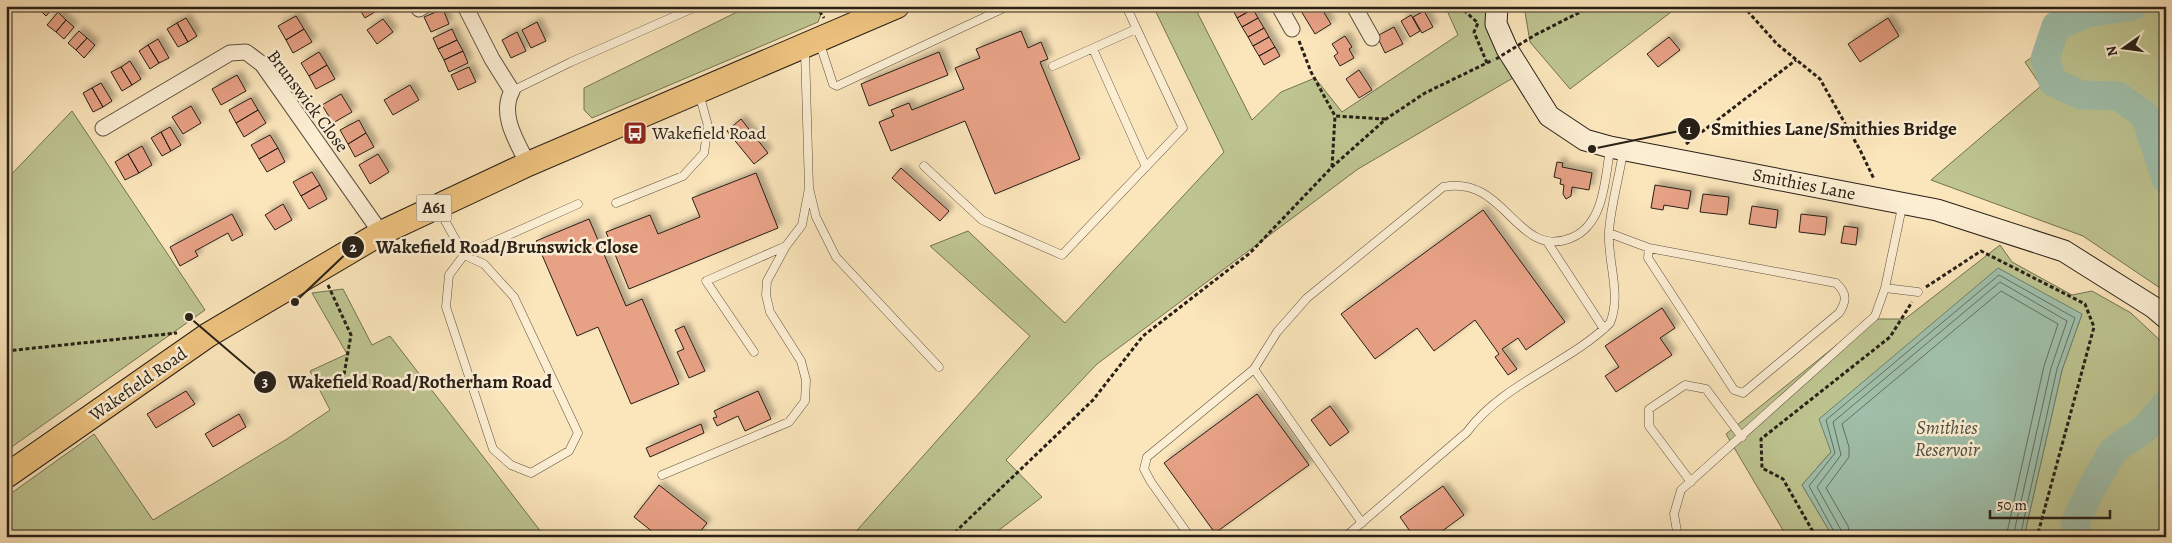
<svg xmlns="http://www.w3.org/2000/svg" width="2172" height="543" font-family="Alegreya,serif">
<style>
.green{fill:#bec591;stroke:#737254}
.water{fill:#a0c0ab;stroke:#708070}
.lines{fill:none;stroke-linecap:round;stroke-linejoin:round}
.shore{stroke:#647061;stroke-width:1}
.river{stroke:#a0c0ab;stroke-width:29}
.building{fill:#e7a185;stroke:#282017;filter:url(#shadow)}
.lane-casing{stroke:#5d5140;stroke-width:9}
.street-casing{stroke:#5d5140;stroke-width:17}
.secondary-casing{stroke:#282017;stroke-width:23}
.primary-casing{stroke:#282017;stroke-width:26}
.path{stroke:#282017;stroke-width:3;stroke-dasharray:4 2.5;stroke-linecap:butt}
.lane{stroke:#fceed3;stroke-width:8}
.street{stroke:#fceed3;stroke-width:15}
.secondary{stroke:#fceed3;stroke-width:21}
.primary{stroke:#eec27e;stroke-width:24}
.path-bridge{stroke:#282017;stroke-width:3;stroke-dasharray:4 2.5;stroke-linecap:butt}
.labels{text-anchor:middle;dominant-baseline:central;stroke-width:5;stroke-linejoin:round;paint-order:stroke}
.shield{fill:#fceed3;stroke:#685e4f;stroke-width:1}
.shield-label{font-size:16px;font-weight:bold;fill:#282017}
.street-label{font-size:18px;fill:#282017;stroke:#fceed3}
.poi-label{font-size:18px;fill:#282017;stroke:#fceed3;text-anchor:start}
.water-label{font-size:19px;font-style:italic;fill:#4c5043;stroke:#fceed3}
.leader{fill:none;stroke:#282017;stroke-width:2}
.callout-dot{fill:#282017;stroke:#fceed3;stroke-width:2}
.mark-label{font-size:15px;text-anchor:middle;font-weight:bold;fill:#fff}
.callout-label{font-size:19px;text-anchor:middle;font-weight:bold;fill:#282017;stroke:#fceed3;stroke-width:5;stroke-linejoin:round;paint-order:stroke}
</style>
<defs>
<filter id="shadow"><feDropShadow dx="4.5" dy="-4.5" stdDeviation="2.5" flood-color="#0004"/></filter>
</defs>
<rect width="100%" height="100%" fill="#fbe5bb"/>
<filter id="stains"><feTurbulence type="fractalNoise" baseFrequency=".004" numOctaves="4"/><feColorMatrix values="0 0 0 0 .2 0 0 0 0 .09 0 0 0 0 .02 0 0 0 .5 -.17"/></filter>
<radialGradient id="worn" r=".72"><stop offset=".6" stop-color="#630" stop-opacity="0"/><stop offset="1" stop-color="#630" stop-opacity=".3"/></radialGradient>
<!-- green -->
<path class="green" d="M749,6h75l-6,16 -226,96 -8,-8v-22z
M1153,6h41l58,114 29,-28 34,-14 27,34 116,-77 -13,-29h40l33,69 -160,94 -261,195 -91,96 36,37 -52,40h-139l179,-201 -100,-90 38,-15 97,92 159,-171z
M1524,6h155l-109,83 -40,-47z
M2166,6v286l-83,-56 -152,-56 110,-94 -16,-24 53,-37z
M72,111l133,199 -199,141v-271z
M2000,245l12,17 60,33 20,-4 39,22 35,33v191h-142l38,-167 20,-56 -251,138 -29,33 31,52h-46l-61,-103 143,-115h36z
M343,289l29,56 18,-9 155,201h-539v-40l88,-63 59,86 134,-81 43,-29 -20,-39 37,-17 -35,-61z"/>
<!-- water -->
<path class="water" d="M1998,268l84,46 -20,56 -38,167h-191l-31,-52 29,-33 -12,-33z"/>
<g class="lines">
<!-- shore -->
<path class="shore" d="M1837,537l-28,-51 26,-33 -9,-33 173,-145 76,43 -18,51 -37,168
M1843,537l-2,-7 -24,-43 24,-32 -8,-33 167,-140 67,39 -16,47 -38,169
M1850,537l-2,-11 -22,-38 23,-31v-10l-7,-23 159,-133 57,33 -14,42 -38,171"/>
<!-- river -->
<path class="river" d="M2133,6l-45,7 -32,13 -11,33 8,23 28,13 37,1 27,19 21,64
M2078,537l-3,-14 16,-34 22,-38 34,-24 19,-23"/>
</g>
<!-- building -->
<path class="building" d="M36,6h19l-9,10z
M190,6h14l-10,6z
M380,6l1,2 -16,10 -7,-11z
M1235,6h17l1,3 -16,9 -5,-10z
M1298,6h22l11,18 -16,10z
M443,9l6,15 -18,8 -7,-15z
M1253,9l5,9 -16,9 -5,-9z
M1424,11l9,16 -11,6 -9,-16z
M58,12l8,8 -10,12 -9,-7z
M1411,15l9,16 -10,6 -9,-16z
M296,16l8,13 -18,11 -8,-14z
M186,18l11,18 -9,6 -11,-19z
M1258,18l6,10 -16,9 -6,-10z
M1888,18l11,18 -39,26 -12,-18z
M383,19l10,13 -16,12 -10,-14z
M66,20l8,7 -10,12 -8,-7z
M537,22l9,19 -15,7 -9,-18z
M177,23l11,19 -10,5 -11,-18z
M1394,27l9,17 -18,9 -8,-17z
M1264,28l5,9 -16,9 -5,-9z
M304,29l8,13 -19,11 -7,-13z
M452,29l5,11 -19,9 -5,-11z
M79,31l8,7 -11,12 -8,-7z
M1021,31l7,17 13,-6 7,17 -8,3 40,97 -85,35 -30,-73 -74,30 -12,-29 15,-6 -3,-6 18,-7 3,7 52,-21 -9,-21 25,-10 -4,-9z
M517,32l9,19 -15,7 -9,-18z
M1345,36l7,11 -3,2 5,9 -14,8 -6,-10 4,-3 -6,-9z
M1269,37l6,10 -16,9 -6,-10z
M1669,37l11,13 -22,17 -11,-13z
M87,38l8,7 -11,13 -8,-8z
M158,39l11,19 -10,5 -11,-18z
M457,40l6,11 -19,9 -6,-11z
M148,45l11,18 -9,6 -11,-18z
M1275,47l5,9 -16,9 -5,-9z
M463,51l5,12 -19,9 -5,-12z
M319,52l8,13 -18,11 -8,-13z
M939,52l9,23 -79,31 -8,-22z
M130,61l11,18 -9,6 -11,-18z
M327,65l8,14 -19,10 -7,-13z
M121,67l11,18 -10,6 -11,-19z
M469,67l7,15 -18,8 -7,-15z
M1359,70l13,20 -13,8 -13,-19z
M237,75l9,16 -25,14 -9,-16z
M101,83l11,18 -9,6 -11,-19z
M410,85l9,15 -26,15 -9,-15z
M92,88l11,19 -10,5 -10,-19z
M341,94l11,18 -19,11 -11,-18z
M251,98l7,12 -22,13 -7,-13z
M191,106l10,17 -18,11 -11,-17z
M258,110l8,13 -22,14 -8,-14z
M741,119l27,34 -14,11 -27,-33z
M359,120l7,13 -18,11 -8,-14z
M170,127l11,18 -10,6 -10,-19z
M161,132l10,19 -9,5 -11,-18z
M366,133l8,14 -19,10 -7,-13z
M270,135l8,13 -19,11 -8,-14z
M142,146l10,19 -13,8 -11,-19z
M278,148l7,14 -18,10 -8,-13z
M128,154l11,19 -14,7 -10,-18z
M378,154l11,18 -19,12 -11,-19z
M1557,162l6,1 -1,4 30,6 -3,17 -17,-3 -1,9 -5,3 -3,-5 1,-9 -4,-1 1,-5 -7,-2z
M901,168l48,43 -9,10 -48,-43z
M312,172l8,13 -19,11 -8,-14z
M756,173l22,55 -149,61 -23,-57 44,-17 8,19 42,-17 -8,-19z
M320,185l7,14 -18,10 -8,-13z
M1655,185l36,6 -3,18 -24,-4 -1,5 -12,-2z
M1703,194l26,3 -2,18 -27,-3z
M283,204l9,16 -17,10 -10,-15z
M1752,206l26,4 -2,18 -27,-4z
M1483,210l82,112 -39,28 -8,-12 -16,11 15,20 -9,6 -13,-18 4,-3 -24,-34 -41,31 -17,-23 -42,31 -34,-45z
M232,214l11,21 -11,6 -4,-8 -33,18 3,5 -18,10 -10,-19z
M1801,214l26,3 -2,18 -26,-3z
M589,219l37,87 16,-7 37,85 -48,20 -33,-77 -21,9 -41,-95z
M1844,226l14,2 -2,17 -15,-2z
M1662,308l13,20 -15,10 12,17 -56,37 -11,-16 14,-9 -14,-21z
M684,326l21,45 -16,7 -12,-26 7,-3 -9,-19z
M186,391l9,13 -39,24 -9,-14z
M758,391l13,28 -26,12 -7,-15 -21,10 -4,-8 4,-1 -3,-6z
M1257,394l52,71 -94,68 -51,-70z
M1330,406l19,26 -19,14 -19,-26z
M239,414l7,13 -33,20 -8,-13z
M701,424l3,9 -54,24 -4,-9z
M659,485l48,38 -11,14h-20l-5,-5 -4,5h-8l-25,-20z
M1443,486l21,29 -30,22h-20l-14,-20z"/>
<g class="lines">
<!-- lane casing -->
<g class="lane-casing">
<path id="lane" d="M819,41l14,43 4,2 165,-77
M1093,49l53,118
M805,50l4,138 7,29 20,40 103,110
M1053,66l83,-37
M512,91l59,-29 127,-56
M924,166l58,54 80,35 121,-127 -57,-122
M616,203l67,-27 21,-23 4,-27 -9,-33
M438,208l26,47 20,9 30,33 64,136 -9,18 -38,22 -20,-8 -18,-16 -47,-142 3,-32 15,-20 114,-51
M1609,233l40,15 187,35c11,10 11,18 3,30l-96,80 -9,-3 -86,-132 1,-10
M1548,243l56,86
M1885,288l33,4
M754,352l-48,-71 80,-35
M1254,369l108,154
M662,475l127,-53 16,-21 1,-21 -5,-19 -31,-49 -4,-17 1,-14 19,-35 16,-21 7,-37
M1691,482l-42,-56v-17l36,-24 21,4 36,48
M1190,537l-39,-55 -7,-13 3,-12 107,-88 23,-37 30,-34 136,-111c63,-13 73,73 128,51 33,-13 34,-58 39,-89
M1345,537l122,-105c35,-48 103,-69 143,-109 12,-28 -3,-63 -1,-92 2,-26 10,-53 14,-79
M1678,537l-4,-23 7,-24 194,-174 10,-28 16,-76 -1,-9"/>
</g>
<!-- street casing -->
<g class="street-casing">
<path id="street" d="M465,6l27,53 20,32c-13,24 5,51 16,73
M1279,6l13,23
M1354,6l18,32
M419,9l5,-3
M103,128l127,-75 16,-1 16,12 119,169"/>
</g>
<!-- secondary casing -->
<g class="secondary-casing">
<path id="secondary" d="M1497,6l-1,18 11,25 42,67 36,24 25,7 327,63 127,41 89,56 13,11"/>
</g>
<!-- primary casing -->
<g class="primary-casing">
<path id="primary" d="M6,476l202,-141 173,-102 147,-69 369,-158"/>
</g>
<!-- path -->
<path class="path" d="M816,6l8,12
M1459,6l19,17 -4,9 13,31
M1743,6l34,38 43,35 40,71 14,29
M1535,35l57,-29
M1299,41l12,31 24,44 50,3
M1686,144l110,-84
M1332,167l3,-51
M328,285l23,50 -9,51
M1926,287l55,-36 104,53 9,23 -57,210
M6,351l171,-18
M950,537l143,-137 50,-64 107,-83 82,-86 54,-48 39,-26 68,-33
M1816,537l-33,-58 -21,-11 -1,-29 129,-102 22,-35"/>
<!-- lane -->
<use href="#lane" class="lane"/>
<!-- street -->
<use href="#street" class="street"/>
<!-- secondary -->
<use href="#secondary" class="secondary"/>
<!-- primary -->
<use href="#primary" class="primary"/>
<!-- path-bridge -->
<path class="path-bridge" d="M1496,59l39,-24"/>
</g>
<!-- icons -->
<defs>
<g id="bus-square" transform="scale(1.25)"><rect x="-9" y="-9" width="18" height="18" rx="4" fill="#8f2418" stroke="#fceed3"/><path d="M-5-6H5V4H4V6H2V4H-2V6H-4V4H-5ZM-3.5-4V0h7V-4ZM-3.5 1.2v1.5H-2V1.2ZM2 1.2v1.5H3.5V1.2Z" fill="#fff"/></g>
</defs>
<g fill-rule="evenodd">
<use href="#bus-square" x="635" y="133"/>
</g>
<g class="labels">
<!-- shield labels -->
<rect class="shield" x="416.5" y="194.5" width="35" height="27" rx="4"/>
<g class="shield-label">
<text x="434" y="208">A61</text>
</g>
<!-- street labels -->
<g class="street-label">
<text transform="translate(308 101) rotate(53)">Brunswick Close</text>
<text transform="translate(1804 184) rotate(11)">Smithies Lane</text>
<text transform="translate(138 384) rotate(-35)">Wakefield Road</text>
</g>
<!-- poi labels -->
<g class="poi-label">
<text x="652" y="133">Wakefield Road</text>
</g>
<!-- water labels -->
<g class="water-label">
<text x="1947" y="428">Smithies<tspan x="1947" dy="22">Reservoir</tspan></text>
</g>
</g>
<!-- callouts -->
<path class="leader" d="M1592 149L1689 129M295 302L353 247M189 317L265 382"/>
<g class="callout-dot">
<circle cx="1592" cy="149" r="5"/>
<circle cx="295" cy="302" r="5"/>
<circle cx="189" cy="317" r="5"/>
<circle cx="1689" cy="129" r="12"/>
<circle cx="353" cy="247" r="12"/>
<circle cx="265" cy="382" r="12"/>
</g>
<g class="mark-label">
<text x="1689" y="134">1</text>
<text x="353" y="252">2</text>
<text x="265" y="387">3</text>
</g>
<g class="callout-label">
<text x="1834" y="135">Smithies Lane/Smithies Bridge</text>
<text x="507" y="253">Wakefield Road/Brunswick Close</text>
<text x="420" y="388">Wakefield Road/Rotherham Road</text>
</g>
<!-- margin -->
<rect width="2172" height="543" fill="none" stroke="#fbe5bb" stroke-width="25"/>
<rect x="8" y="8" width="2157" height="528" fill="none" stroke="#282017" stroke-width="2.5"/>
<rect x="12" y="12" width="2147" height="518" fill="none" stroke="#282017"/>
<!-- north arrow -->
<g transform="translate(2124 48) rotate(256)" stroke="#fceed3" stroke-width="4" paint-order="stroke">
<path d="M0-4L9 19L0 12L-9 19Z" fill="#282017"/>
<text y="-8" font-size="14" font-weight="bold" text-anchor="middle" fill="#282017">N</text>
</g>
<!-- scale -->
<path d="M1990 510v8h120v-8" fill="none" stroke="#282017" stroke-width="2.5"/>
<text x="1997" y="510" font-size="15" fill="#282017" stroke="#fceed3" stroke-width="4" paint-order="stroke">50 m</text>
<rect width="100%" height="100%" filter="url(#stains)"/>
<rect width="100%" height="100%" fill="url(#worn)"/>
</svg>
